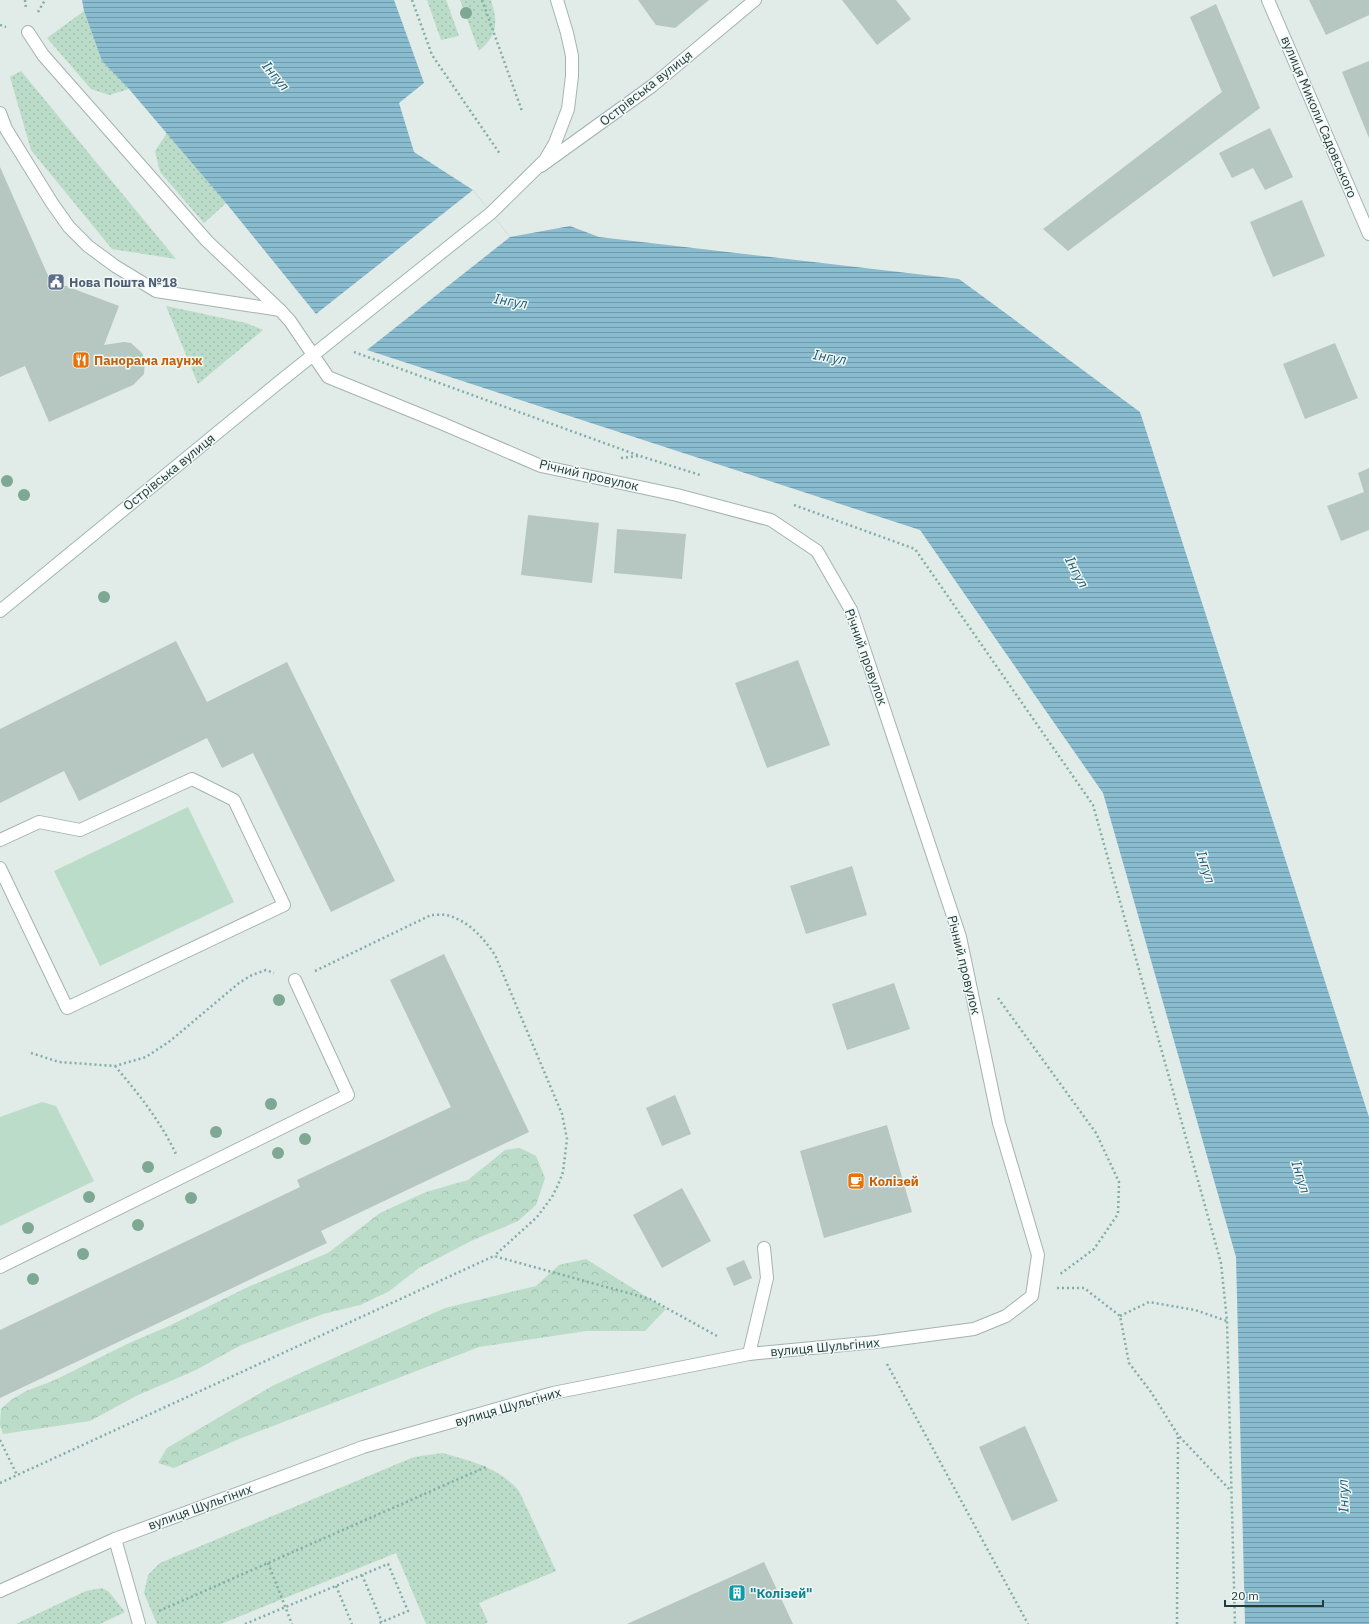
<svg xmlns="http://www.w3.org/2000/svg" width="1369" height="1624" font-family="'IBM Plex Sans',sans-serif">
<style>
.grass{fill:url(#grass-dots)}
.forest{fill:url(#forest-crowns)}
.park{fill:#badcc8}
.water{fill:url(#water-rules)}
.pier{fill:#e1ebe8}
.building{fill:#b6c6c1}
.lines{fill:none;stroke-linecap:round;stroke-linejoin:round}
.service-casing{stroke:#a4b3b0;stroke-width:14}
.minor-casing{stroke:#a4b3b0;stroke-width:14}
.tertiary-casing{stroke:#a4b3b0;stroke-width:14}
.secondary-casing{stroke:#a0b7b1;stroke-width:14}
.path{stroke:#82aea6;stroke-width:2.5;stroke-dasharray:2 3;stroke-linecap:butt}
.service{stroke:#fff;stroke-width:12}
.minor{stroke:#fff;stroke-width:12}
.tertiary{stroke:#fff;stroke-width:12}
.secondary{stroke:#fff;stroke-width:12}
.tree{fill:#7ea894}
.labels{text-anchor:middle;dominant-baseline:central;stroke-width:3;stroke-linejoin:round;paint-order:stroke}
.street-label{font-size:13px;fill:#223c38;stroke:#f1f8f5}
.service-label{font-size:13px;font-weight:bold;fill:#4e5e75;stroke:#f1f8f5;text-anchor:start}
.food-label{font-size:13px;font-weight:bold;fill:#c56008;stroke:#f1f8f5;text-anchor:start}
.culture-label{font-size:13px;font-weight:bold;fill:#0d838f;stroke:#f1f8f5;text-anchor:start}
.water-label{font-size:14px;font-style:italic;fill:#1d5c76;stroke:#f1f8f5}
</style>
<defs>
<pattern id="grass-dots" width="8" height="8" patternUnits="userSpaceOnUse"><rect width="8" height="8" fill="#badcc8"/><path d="M2 2h.1M6 6h.1" fill="none" stroke="#a0bead" stroke-width="1.8" stroke-linecap="round"/></pattern>
<pattern id="forest-crowns" width="20" height="18" patternUnits="userSpaceOnUse"><rect width="20" height="18" fill="#badcc8"/><path d="M2 6a3 3 0 1 1 6 0M12 15a3 3 0 1 1 6 0" fill="none" stroke="#a0bead"/></pattern>
<pattern id="water-rules" width="6" height="5" patternUnits="userSpaceOnUse"><rect width="6" height="5" fill="#8abccf"/><path d="M0 2.5h6" fill="none" stroke="#709aa9"/></pattern>
</defs>
<rect width="100%" height="100%" fill="#e1ebe8"/>
<!-- grass -->
<path class="grass" d="M427,0h19l13,36 -18,4z
M460,0h31c7,24 7,34 -12,51z
M84,11l18,50 27,28 -20,6 -18,-6 -44,-51z
M21,71l155,188 -64,-10 -81,-99 -21,-73z
M167,133l59,70 -22,20 -44,-51 -5,-21z
M166,306l80,17 17,7 -65,54z
M443,1453c30,9 55,14 76,38l37,80 -77,32 9,19 -3,2h-59l-30,-71 -175,71h-64l-13,-31 4,-18 12,-12 254,-106z
M102,1588l7,4 16,20 -25,12h-84l70,-33z"/>
<!-- forest -->
<path class="forest" d="M520,1148l16,8 9,22 -9,27 -18,16 -47,20 -52,27 -31,24 -28,13 -37,9 -84,32 -43,24 -60,26 -46,25 -87,13 -3,-9 1,-16 10,-9 15,-9 29,-11 72,-36 42,-18 79,-39 80,-34 52,-40 46,-21 42,-12 37,-30z
M586,1259l80,50 -21,22h-59l-107,16 -240,92 -65,29 -16,-5 9,-15 107,-63 171,-77 91,-22 23,-21z"/>
<!-- park -->
<path class="park" d="M188,807l46,95 -134,64 -46,-95z
M42,1102l14,4 38,75 -94,45v-109z"/>
<!-- water -->
<path class="water" d="M82,0h312l30,83 -25,20 15,49 59,38 37,47 60,-11 29,11 360,42 181,133 229,705v507h-124l-9,-367 -133,-464 -183,-263 -553,-180 -30,-23 -21,-13 -90,-111 -97,-114 -27,-28 -18,-50z"/>
<!-- pier -->
<path class="pier" d="M473,190l37,47 -143,113h-4l-47,-36z"/>
<!-- building -->
<path class="building" d="M638,0h71l-34,28 -19,-3z
M842,0h54l15,19 -34,26z
M1309,0h60v15l-43,20z
M1216,4l44,104 -192,143 -25,-22 179,-137 -32,-75z
M1369,61v77l-27,-66z
M1270,128l23,49 -28,13 -12,-22 -21,10 -13,-25z
M0,167l50,113 69,26 -15,39 20,-3 7,1 11,10 3,7 -1,14 -11,11 -84,37 -24,-56 -25,11z
M1302,200l23,56 -52,21 -23,-55z
M1335,343l23,55 -53,21 -22,-55z
M1369,468v62l-28,11 -14,-35 37,-14 -6,-19z
M528,515l71,8 -7,60 -71,-8z
M617,529l69,5 -4,45 -68,-6z
M176,641l31,61 80,-40 108,219 -64,31 -78,-159 -31,15 -15,-30 -128,63 -15,-30 -64,32v-74z
M798,660l32,85 -63,23 -32,-85z
M852,866l15,49 -61,19 -16,-48z
M444,954l85,178 -208,99 6,12 -327,155v-68l300,-143 -3,-7 154,-73 -61,-127z
M894,983l16,46 -63,21 -15,-46z
M675,1095l16,39 -29,12 -16,-38z
M887,1125l25,87 -88,26 -24,-87z
M682,1188l29,53 -49,27 -29,-53z
M744,1260l8,18 -18,8 -8,-18z
M1025,1426l33,75 -46,20 -33,-74z
M764,1562l29,62h-166z"/>
<g class="lines">
<!-- service casing -->
<g class="service-casing">
<path id="service" d="M28,32l15,23 164,186 73,69
M0,840l39,-18 41,8 112,-51 42,21 50,105 -217,103 -67,-140
M0,1267l348,-172 -53,-115
M749,1354l18,-76 -3,-30
M115,1539l24,85"/>
</g>
<!-- minor casing -->
<g class="minor-casing">
<path id="minor" d="M0,113l6,16 46,74 17,24 19,19 27,20 41,25 124,19 10,11 38,56 113,46 100,43 136,29 94,25 46,31 34,59 109,327 39,186 39,132 -6,41 -26,20 -32,13 -98,13 -127,12 -196,39 -190,54 -248,92 -115,52
M541,166l111,-80 103,-86"/>
</g>
<!-- tertiary casing -->
<g class="tertiary-casing">
<path id="tertiary" d="M1268,0l101,234"/>
</g>
<!-- secondary casing -->
<g class="secondary-casing">
<path id="secondary" d="M0,611l278,-228 213,-170 54,-53 10,-17 13,-34 4,-33v-20l-5,-23 -10,-33"/>
</g>
<!-- path -->
<path class="path" d="M25,0l1,9
M412,0l20,55 68,99
M482,0l40,111
M38,12l7,-12
M0,25l6,2
M354,352l286,104 60,19
M621,458l17,-2
M794,505l121,44 178,256 128,458 6,58 8,303
M315,971l116,-56c6,0 14,-1 19,1 21,7 33,22 45,39l67,159 5,25 -4,33 -5,13 -6,12 -15,20 -43,39
M998,998l98,135 23,49 -1,32 -24,35 -35,26
M31,1053l28,9 56,4 31,-9 24,-16 69,-58 13,-8 14,-5 8,3
M115,1066c23,27 46,56 61,88
M1057,1288h27l36,28 9,47 22,29 27,43 53,56
M1120,1316l29,-14 46,8 32,11
M887,1364l141,260
M0,1440l17,35
M0,1483l494,-227 156,43 67,37
M268,1563l24,61
M362,1575l20,47
M336,1586l16,38
M159,1611l329,-145
M245,1624l143,-60 20,47 -31,13
M1177,1624l1,-189"/>
<!-- service -->
<use href="#service" class="service"/>
<!-- minor -->
<use href="#minor" class="minor"/>
<!-- tertiary -->
<use href="#tertiary" class="tertiary"/>
<!-- secondary -->
<use href="#secondary" class="secondary"/>
</g>
<!-- trees -->
<g class="tree">
<circle cx="466" cy="13" r="6"/>
<circle cx="7" cy="481" r="6"/>
<circle cx="24" cy="495" r="6"/>
<circle cx="104" cy="597" r="6"/>
<circle cx="279" cy="1000" r="6"/>
<circle cx="271" cy="1104" r="6"/>
<circle cx="216" cy="1132" r="6"/>
<circle cx="305" cy="1139" r="6"/>
<circle cx="278" cy="1153" r="6"/>
<circle cx="148" cy="1167" r="6"/>
<circle cx="89" cy="1197" r="6"/>
<circle cx="191" cy="1198" r="6"/>
<circle cx="138" cy="1225" r="6"/>
<circle cx="28" cy="1228" r="6"/>
<circle cx="83" cy="1254" r="6"/>
<circle cx="33" cy="1279" r="6"/>
</g>
<!-- icons -->
<defs>
<g id="civic-square" transform="scale(0.9)"><rect x="-9" y="-9" width="18" height="18" rx="4" fill="#5c6f8a" stroke="#f1f8f5"/><path d="M-.6-6.5H3V-4.5H.6V-3L4-1V1h2V6H-6V1h2V-1L-.6-3ZM-1.2 2.5V6h2.4V2.5Z" fill="#fff"/></g>
<g id="restaurant-square" transform="scale(0.9)"><rect x="-9" y="-9" width="18" height="18" rx="4" fill="#e8710a" stroke="#f1f8f5"/><path d="M-5-6h1v4h1v-4h1v4h1v-4h1v5L-1.5 .5V6h-2V.5L-5-1ZM5-6V6H3V1.5H1.5Q1.5-4 5-6Z" fill="#fff"/></g>
<g id="cafe-square" transform="scale(0.9)"><rect x="-9" y="-9" width="18" height="18" rx="4" fill="#e8710a" stroke="#f1f8f5"/><path d="M-5.5-4.5H6V0H3Q3 3.5 0 3.5H-2.5Q-5.5 3.5-5.5 0ZM3-3.2v2h1.7v-2ZM-6 4.5H4V6H-6Z" fill="#fff"/></g>
<g id="building-square" transform="scale(0.9)"><rect x="-9" y="-9" width="18" height="18" rx="4" fill="#0f9aa8" stroke="#f1f8f5"/><path d="M-4-6H4V6H1V3H-1V6H-4ZM-2.5-4.3h1.7v1.8h-1.7ZM.8-4.3h1.7v1.8H.8ZM-2.5-1h1.7V.8h-1.7ZM.8-1h1.7V.8H.8Z" fill="#fff"/></g>
</defs>
<g fill-rule="evenodd">
<use href="#civic-square" x="56" y="282"/>
<use href="#restaurant-square" x="81" y="360"/>
<use href="#cafe-square" x="856" y="1181"/>
<use href="#building-square" x="737" y="1593"/>
</g>
<g class="labels">
<!-- street labels -->
<g class="street-label">
<text transform="translate(646 88) rotate(-38)">Острівська вулиця</text>
<text transform="translate(1319 117) rotate(67)">вулиця Миколи Садовського</text>
<text transform="translate(169 472) rotate(-39)">Острівська вулиця</text>
<text transform="translate(589 475) rotate(13)">Річний провулок</text>
<text transform="translate(866 657) rotate(70)">Річний провулок</text>
<text transform="translate(964 965) rotate(76)">Річний провулок</text>
<text transform="translate(825 1347) rotate(-5)">вулиця Шульгіних</text>
<text transform="translate(508 1407) rotate(-16)">вулиця Шульгіних</text>
<text transform="translate(200 1507) rotate(-20)">вулиця Шульгіних</text>
</g>
<!-- service labels -->
<g class="service-label">
<text x="69" y="282">Нова Пошта №18</text>
</g>
<!-- food labels -->
<g class="food-label">
<text x="94" y="360">Панорама лаунж</text>
<text x="869" y="1181">Колізей</text>
</g>
<!-- culture labels -->
<g class="culture-label">
<text x="750" y="1593">"Колізей"</text>
</g>
<!-- water labels -->
<g class="water-label">
<text transform="translate(276 76) rotate(50)">Інгул</text>
<text transform="translate(511 301) rotate(10)">Інгул</text>
<text transform="translate(830 357) rotate(10)">Інгул</text>
<text transform="translate(1077 572) rotate(62)">Інгул</text>
<text transform="translate(1206 867) rotate(73)">Інгул</text>
<text transform="translate(1301 1177) rotate(73)">Інгул</text>
<text transform="translate(1343 1496) rotate(-92)">Інгул</text>
</g>
</g>
<!-- scale -->
<path d="M1225 1600v6h98v-6" fill="none" stroke="#223c38" stroke-width="2"/>
<text x="1231" y="1600" font-size="12" fill="#223c38" stroke="#f1f8f5" stroke-width="3" paint-order="stroke">20 m</text>
</svg>
